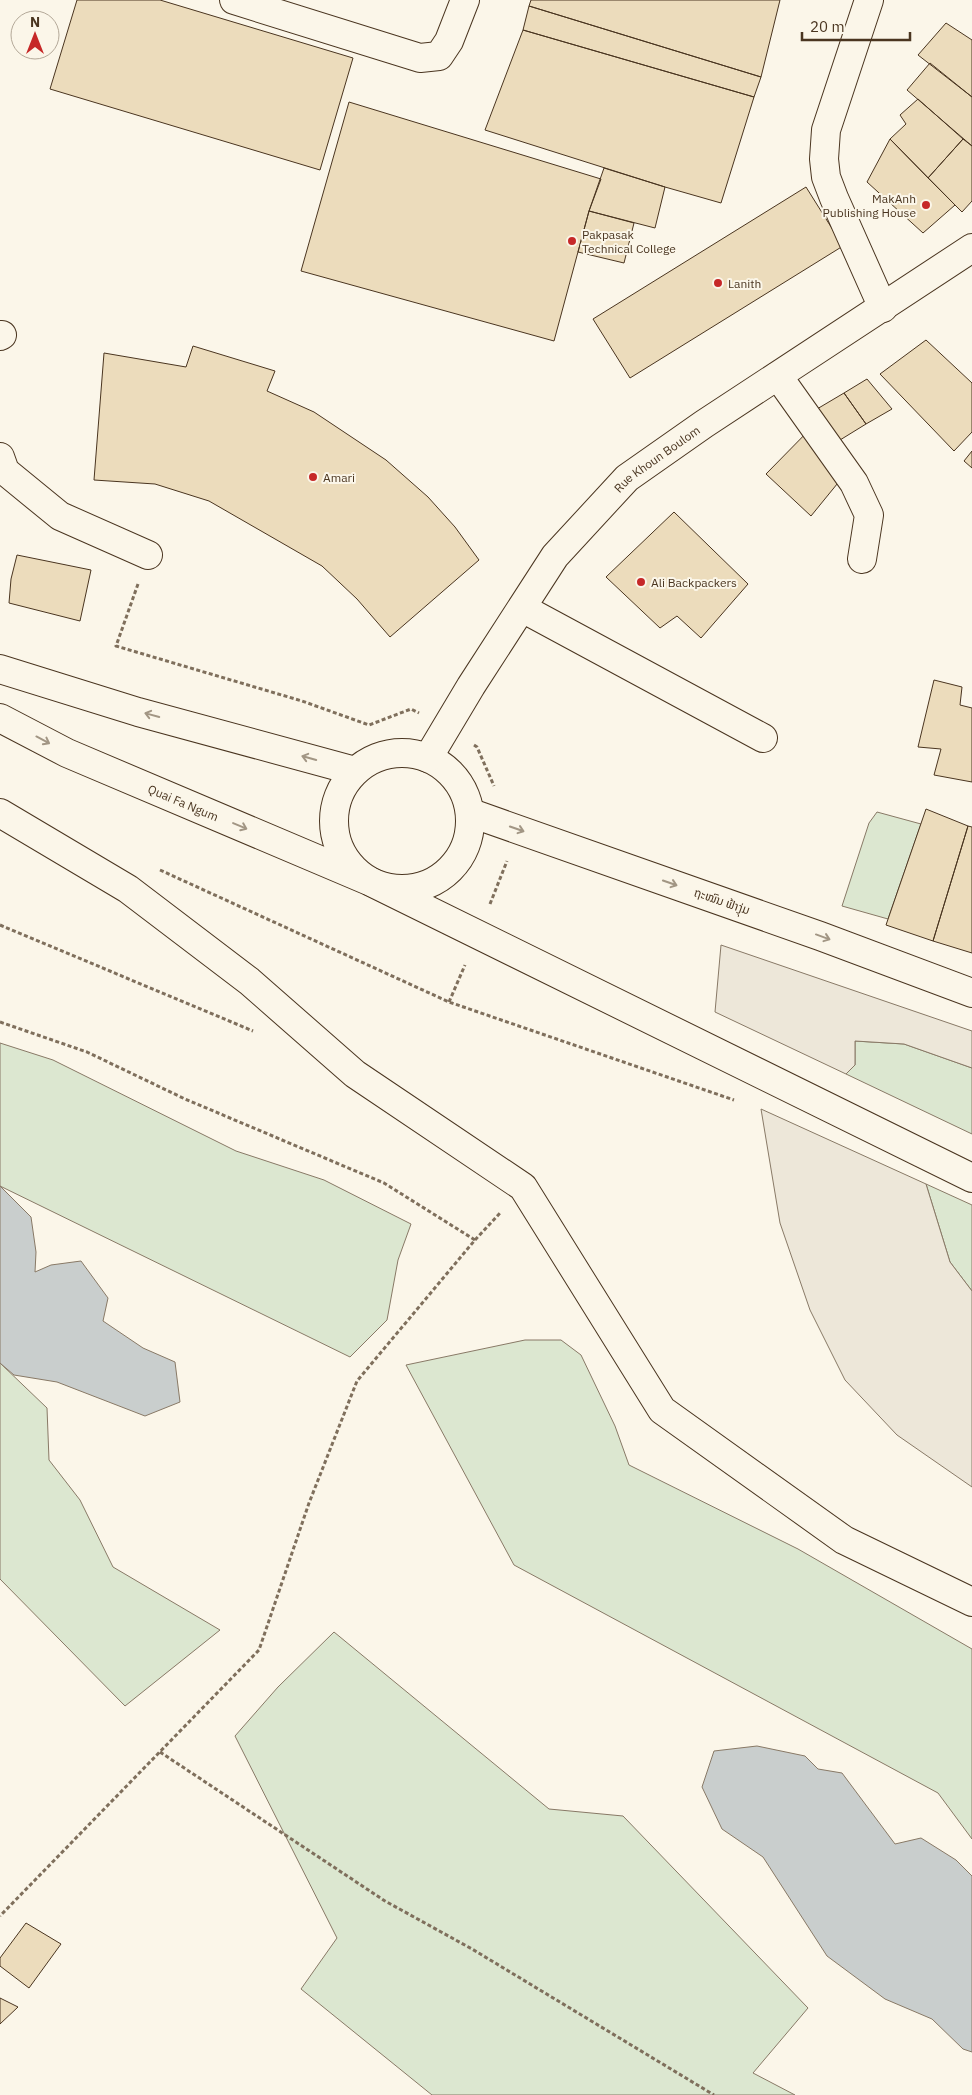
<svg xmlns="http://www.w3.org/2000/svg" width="972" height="2095" font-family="'IBM Plex Sans','Noto Sans Lao',sans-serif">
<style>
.green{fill:#dce7d0;stroke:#887966}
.parking{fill:#ede7d9;stroke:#887966}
.water{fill:#c9cecd;stroke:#887966}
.building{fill:#ecdcbc;stroke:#4a3520}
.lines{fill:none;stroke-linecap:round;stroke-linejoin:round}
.minor-casing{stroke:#4a3520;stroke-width:30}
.path{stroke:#7f6f5c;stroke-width:3;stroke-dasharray:4 2.5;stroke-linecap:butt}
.minor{stroke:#fbf6e9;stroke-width:28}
.oneway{stroke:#a29684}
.poi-dot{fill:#c62828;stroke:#fbf6e9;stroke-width:2}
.labels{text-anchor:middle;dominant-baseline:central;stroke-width:4;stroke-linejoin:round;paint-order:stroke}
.poi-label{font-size:12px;fill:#4a3520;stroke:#fbf6e9;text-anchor:start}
.street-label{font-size:12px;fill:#4a3520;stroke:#fbf6e9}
</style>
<rect width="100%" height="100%" fill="#fbf6e9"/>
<!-- green -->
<path class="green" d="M877,812l44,12 -33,95 -46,-13 27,-83z
M855,1041l49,3 68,24v66l-126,-60 9,-9z
M0,1043l53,17 183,91 88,29 87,44 -13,36 -11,60 -37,37 -350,-171z
M926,1184l46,21v86l-22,-29z
M525,1340h36l20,15 34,71 14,39 169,84 174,100v190l-34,-46 -424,-228 -108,-200z
M0,1363l47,45 2,52 31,40 33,67 107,63 -95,76 -125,-127z
M334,1632l215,177 74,7 185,192 -55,65 42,22h-363l-131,-106 36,-51 -102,-202 43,-49z"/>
<!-- parking -->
<path class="parking" d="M721,945l251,86v37l-68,-24 -49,-3v24l-9,9 -131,-62z
M761,1109l165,75 24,78 22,29v196l-75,-52 -52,-55 -35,-70 -30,-87z"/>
<!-- water -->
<path class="water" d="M0,1186l31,31 5,35 -1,20 16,-7 30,-4 27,37 -5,23 40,27 32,14 5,40 -35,14 -88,-34 -43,-7 -14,-12z
M757,1746l48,10 13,13 24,4 53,71 26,-6 35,22 16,16v176l-9,-3 -31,-30 -47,-20 -58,-43 -64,-99 -41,-28 -20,-42 12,-36z"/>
<!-- building -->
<path class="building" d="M77,0h83l193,58 -33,112 -270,-81z
M531,0h249l-19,77 -232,-71z
M529,6l232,71 -7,20 -231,-67z
M946,23l26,17v57l-54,-42z
M523,30l231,67 -33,106 -56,-16 -180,-57z
M930,63l42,34v49l-65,-56z
M918,99l45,40 -35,39 -38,-39 16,-15 -6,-9z
M349,102l252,77 -12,32 -35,130 -253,-70z
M890,139l65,66 -32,28 -56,-51z
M963,139l9,7v55l-10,11 -34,-34z
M604,168l61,19 -10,41 -66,-17z
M806,187l37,59 -213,132 -37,-59z
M589,211l45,12 -10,40 -46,-11z
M926,340l46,43v49l-18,19 -74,-77z
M193,346l82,25 -8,20 47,21 72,48 42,37 27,30 24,33 -89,77 -33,-38 -35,-33 -113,-65 -54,-17 -61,-4 10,-127 82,14z
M867,379l25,30 -26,15 -22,-31z
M844,393l22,31 -26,16 -23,-31z
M818,421l37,41 -44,54 -45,-42z
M972,451v17l-8,-7z
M674,512l74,72 -47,54 -24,-22 -17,12 -54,-51z
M17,555l74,15 -11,51 -71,-18 2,-24z
M934,680l28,7 -2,18 12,3v74l-38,-7 7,-26 -23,-2z
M926,809l42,17 -35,115 -47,-16z
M968,826l4,1v126l-39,-12z
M26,1923l35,21 -32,44 -29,-22v-8z
M0,1998l18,9 -18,17z"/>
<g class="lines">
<!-- minor casing -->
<g class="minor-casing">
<g id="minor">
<path d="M234,0l186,58 19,-2 10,-15 16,-41"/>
<path d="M869,0l-43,130 -2,29 2,18 8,21 49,110"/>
<path d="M0,336l2,-1"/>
<path d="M778,376l76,107 15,32 -7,44"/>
<path d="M0,457l5,14 55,45 88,39"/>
<path d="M522,608l241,130"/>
<path d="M0,669l138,43 217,59"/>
<path id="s1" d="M0,718l67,35 302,128 603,297"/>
<circle cx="402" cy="821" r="68"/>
<path id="s2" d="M428,758l43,-72 84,-130 72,-78 77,-54 268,-176"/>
<path d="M0,813l128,76 121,92 106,93 168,113 139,223 182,130 128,62"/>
<path d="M471,813l349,123 152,57"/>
</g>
</g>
<!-- path -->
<path class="path" d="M138,584l-22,62 186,55 67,24 42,-16 8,4
M474,745l3,2 17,39
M160,870l289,132 285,98
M490,904l17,-43
M0,925l253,106
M449,1002l16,-37
M0,1022l87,30 98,47 199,84 91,57 -118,141 -48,122 -50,147 -259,266
M475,1240l25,-27
M160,1752l225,149 87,48 242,146"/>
<!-- minor -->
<use href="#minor" class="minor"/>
</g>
<!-- one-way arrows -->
<defs><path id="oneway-shaft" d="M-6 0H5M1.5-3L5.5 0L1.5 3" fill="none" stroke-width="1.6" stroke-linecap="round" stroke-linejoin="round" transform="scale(1.25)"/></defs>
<g class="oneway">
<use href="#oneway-shaft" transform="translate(152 715) rotate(-165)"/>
<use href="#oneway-shaft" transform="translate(43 740) rotate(28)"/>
<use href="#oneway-shaft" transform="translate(309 758) rotate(-164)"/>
<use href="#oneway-shaft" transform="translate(240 826) rotate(23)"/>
<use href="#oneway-shaft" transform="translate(517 829) rotate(19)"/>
<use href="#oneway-shaft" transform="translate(670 883) rotate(19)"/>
<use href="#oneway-shaft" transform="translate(823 937) rotate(20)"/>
</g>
<!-- markers -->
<g class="poi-dot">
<circle cx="926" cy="205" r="5"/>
<circle cx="572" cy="241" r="5"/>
<circle cx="718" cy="283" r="5"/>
<circle cx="313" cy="477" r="5"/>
<circle cx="641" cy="582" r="5"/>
</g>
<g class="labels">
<!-- poi labels -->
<g class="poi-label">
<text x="916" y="198" text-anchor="end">MakAnh<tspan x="916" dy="14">Publishing House</tspan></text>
<text x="582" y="234">Pakpasak<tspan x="582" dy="14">Technical College</tspan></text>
<text x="728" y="283">Lanith</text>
<text x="323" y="477">Amari</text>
<text x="651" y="582">Ali Backpackers</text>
</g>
<!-- street labels -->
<g class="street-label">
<text stroke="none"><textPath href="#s2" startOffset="380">Rue Khoun Boulom</textPath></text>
<text stroke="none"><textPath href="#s1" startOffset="202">Quai Fa Ngum</textPath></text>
<text transform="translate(722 901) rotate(19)">ຖະໝົນ ຟ້າງຸ່ມ</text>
</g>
</g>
<!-- north arrow -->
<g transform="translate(35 35)"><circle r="24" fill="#fbf6e9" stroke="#b4a999"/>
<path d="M0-4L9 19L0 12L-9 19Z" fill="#c62828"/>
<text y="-8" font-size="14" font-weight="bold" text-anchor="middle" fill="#4a3520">N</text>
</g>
<!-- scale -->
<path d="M802 32v8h108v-8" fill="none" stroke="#4a3520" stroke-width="2.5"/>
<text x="810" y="32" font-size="15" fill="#4a3520" stroke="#fbf6e9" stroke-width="4" paint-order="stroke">20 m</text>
</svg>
